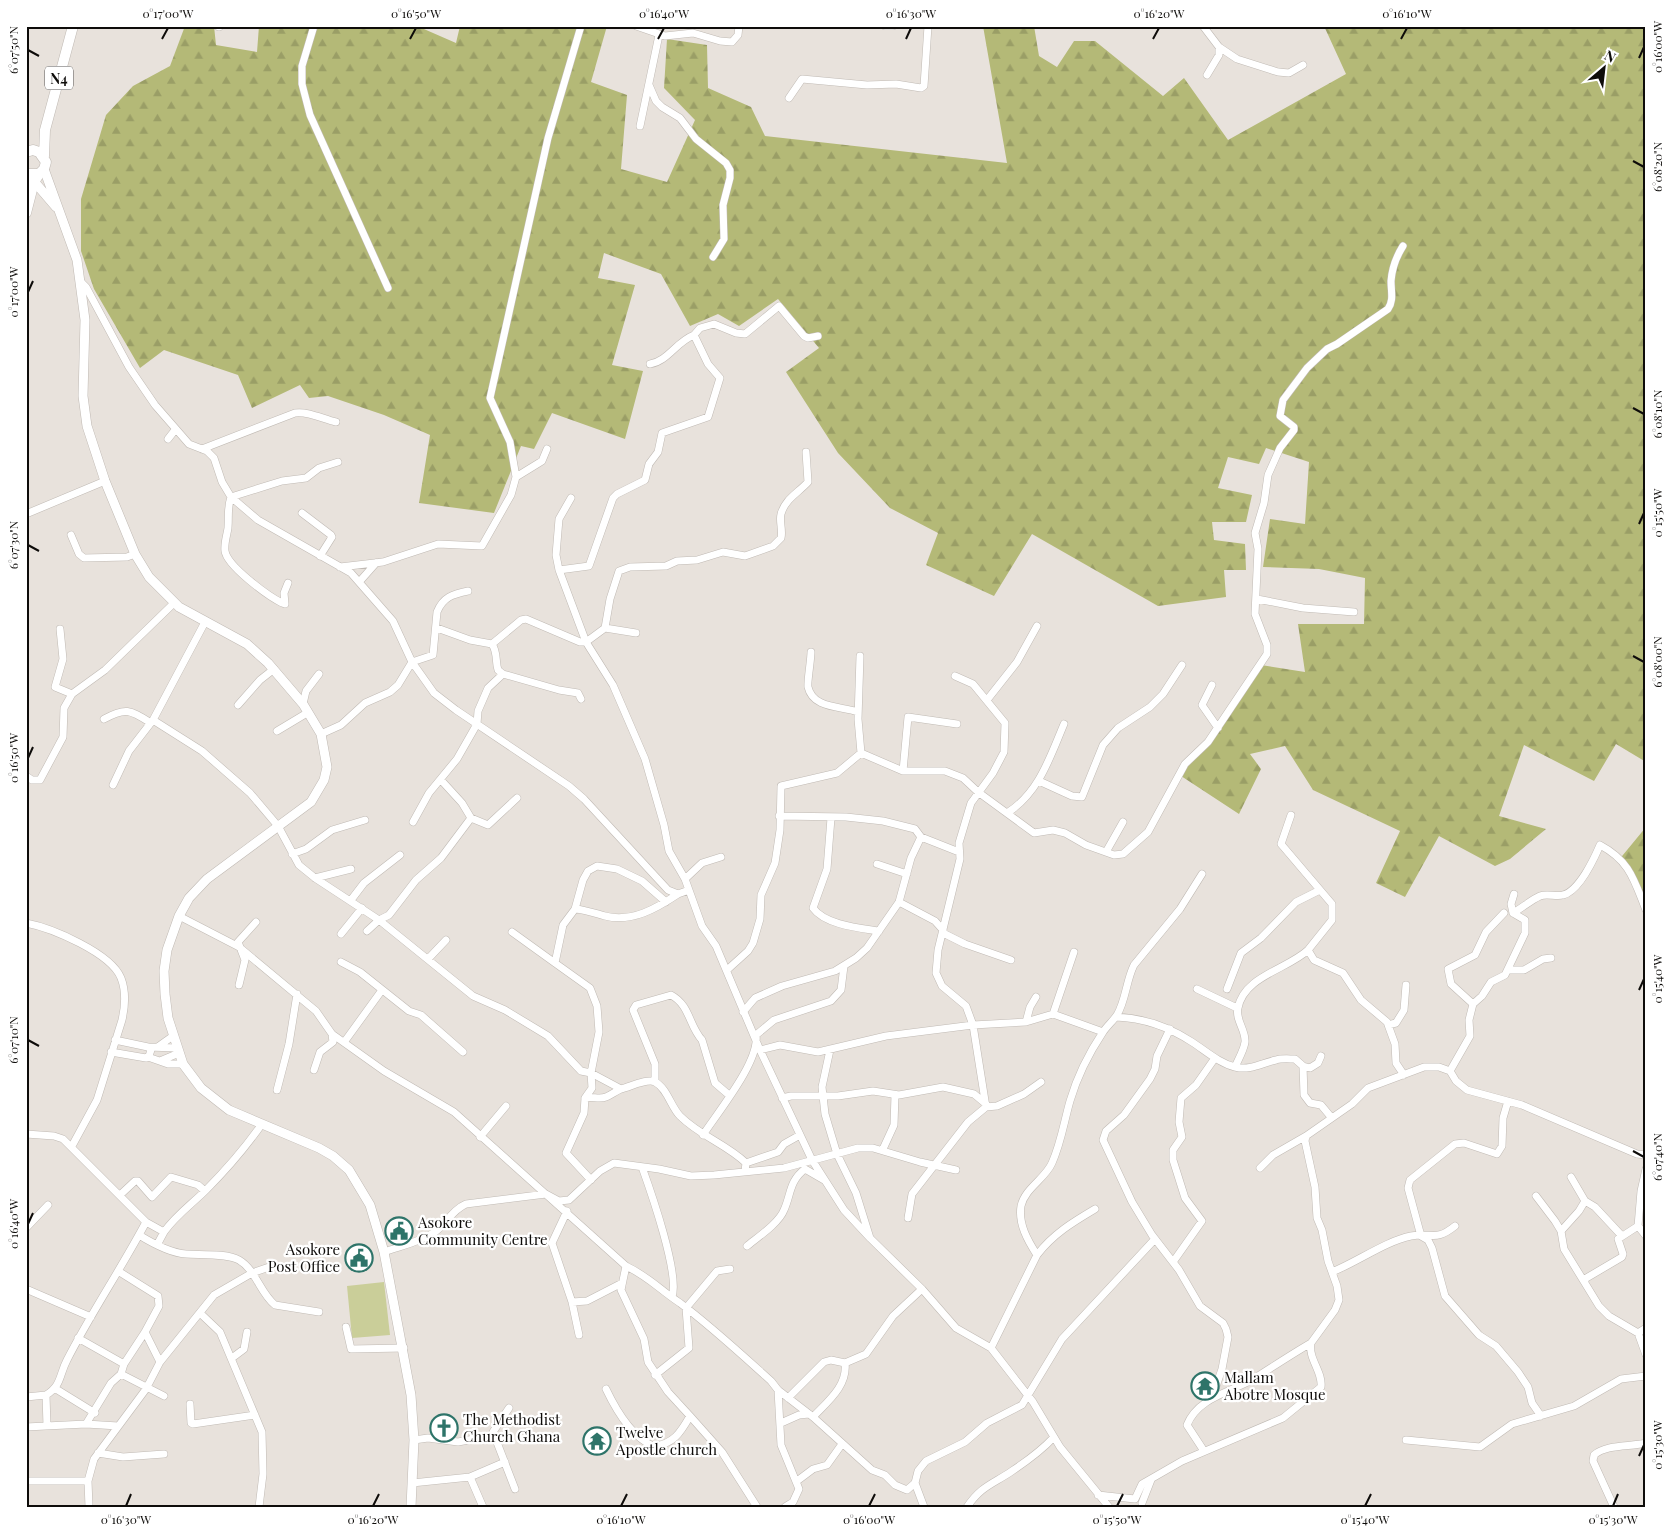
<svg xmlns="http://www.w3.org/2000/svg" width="1672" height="1533" font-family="'Playfair Display',serif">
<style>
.forest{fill:url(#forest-firs)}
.park{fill:#cace99}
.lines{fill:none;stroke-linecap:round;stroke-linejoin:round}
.minor-casing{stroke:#c0bab4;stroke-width:8}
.major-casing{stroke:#c0bab4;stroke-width:10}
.highway-casing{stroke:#c0bab4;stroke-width:11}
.minor{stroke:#fff;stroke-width:7}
.major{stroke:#fff;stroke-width:9}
.highway{stroke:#fff;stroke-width:10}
.ticks{fill:none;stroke:#0e0c0a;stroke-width:2}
.labels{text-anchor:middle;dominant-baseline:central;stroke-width:4.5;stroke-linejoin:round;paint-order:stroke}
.shield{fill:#fff;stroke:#565554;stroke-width:1}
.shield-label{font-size:14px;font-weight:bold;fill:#0e0c0a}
.poi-label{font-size:15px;fill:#0e0c0a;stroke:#fff;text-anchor:start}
.neatline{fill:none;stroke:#0e0c0a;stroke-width:2}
.ticks-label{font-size:12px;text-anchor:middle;fill:#0e0c0a}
</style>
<defs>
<pattern id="forest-firs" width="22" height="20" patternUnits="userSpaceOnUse" patternTransform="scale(1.25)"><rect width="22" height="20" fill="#b4b977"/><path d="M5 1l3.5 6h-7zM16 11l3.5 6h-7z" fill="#9a9e66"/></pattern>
</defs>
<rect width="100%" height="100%" fill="#e8e2dc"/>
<!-- forest -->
<path class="forest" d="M185,26h29l2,19 41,7 2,-26h158l39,17 4,-17h147l-16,56 36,13 -6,74 46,13 28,-62 -31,-32 3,-49 40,6 1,43 43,19 14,29 242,27 -24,-137h51l5,30 18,11 17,-26h21l68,55 21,-18 44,62 118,-66 -22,-48h322v736l-30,-18 -22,37 -70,-36 -25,71 47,13 -36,30 -15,7 -56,-30 -34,61 -29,-14 24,-52 -87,-41 -28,-44 -35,8 11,15 -22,45 -61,-40 49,-54 34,-55 44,7 -7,-48h66l1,-46 -46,-9 -56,-2 7,-48 35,5 4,-62 -43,-14 -7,16 -31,-7 -10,31 34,7 -6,27h-34l2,18 31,4 1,26h-22l2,27 -68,9 -126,-72 -38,62 -68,-31 12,-32 -48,-25 -52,-55 -52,-81 33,-24 -41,-49 -39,27 -21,-12 -28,12 -29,-52 -57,-21 -6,25 37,7 -23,80 31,6 -18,68 -73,-26 -18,36 -13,-3 -27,67 -75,-10 11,-68 -46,-20 -56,-19 -19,2 -9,-13 -48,23 -14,-33 -74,-25 -24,18 -46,-79 -13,-38v-52l25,-84 27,-29 37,-20z
M1646,827v67l-1,1 -27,-34z"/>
<!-- park -->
<path class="park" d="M384,1282l6,53 -38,3 -5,-52z"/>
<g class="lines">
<!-- minor casing -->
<g class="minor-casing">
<path id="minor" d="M314,26l-12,40v18l8,31 78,173
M636,26l29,10 28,-3 27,8 12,1 6,-7 1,-9
M885,26h8
M1203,26l16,21 18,12 41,13 11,1 14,-8
M219,27v-1
M1207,75l12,-20v-8
M649,85l7,16 6,6 18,11 16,21 30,24 4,7v8l-7,27 1,34 -11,18
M789,98l13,-19 65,6 29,-1 25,4 3,-2 4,-60
M640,126l19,-91
M80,281l6,6 43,80 26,38 34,39 18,7 7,7 8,24 9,15 27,23 93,53 42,48 19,41 22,31 22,17 113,76 15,13 84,91 10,4 11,-4
M694,335l6,-7 14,-4 22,9 9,1 34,-28 25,30 4,2 10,-2
M650,364c18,-3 26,-22 44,-29l14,29 12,14 -12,39 -46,16 -4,19 -9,12 -4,16 -28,14 -4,4 -24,68 -30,4 27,72 27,43 32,74 19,66 5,26 16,28 17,47 14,20 44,104 52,110 32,50 26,28
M168,439l7,-9
M202,449l93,-36c13,-2 28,6 41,9
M516,477l-6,-35 -20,-44 58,-260 33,-112
M302,513l29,22 1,2 -12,19
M26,514l79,-33
M71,535l8,19 5,4 43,-1 8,-3
M340,567l43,-5 55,-18 44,2 29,-51 5,-18 26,-16 5,-12
M559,570l-3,-15 3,-36 12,-21
M360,581l16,-18
M288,583l-4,10 1,11 -3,-1c-14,-7 -55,-37 -57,-52 -1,-8 2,-16 3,-23 1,-12 -1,-20 3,-31l51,-16 24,-3 13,-10 19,-6
M1257,599l46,9 51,4
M437,628l33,12 22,4 29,-24 5,-1 54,23h6l19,-14 31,5
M605,628l5,-29 9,-28 11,-4 36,-1 11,-5 20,-1 26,-8 22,4 28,-10 8,-8c2,-8 -2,-16 0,-24 4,-15 17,-21 27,-32l-2,-30
M60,629l3,30 -8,28 17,7
M492,644c6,9 3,17 6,26l5,4
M811,652c0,8 -4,31 -3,35 5,22 33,19 50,25
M860,656l-2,63 3,34 42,18h42l18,7 15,14 56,41 19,-3 12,3 21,12 28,10 9,-1 25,-22 37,-68 23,-22 59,-88v-9l-12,-31 3,-65 -3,-16 9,-30 4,-28 12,-27 14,-18v-3l-14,-11 3,-16 24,-32 20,-19 10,-5 51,-35c6,-9 3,-17 3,-28 1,-13 5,-24 12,-35
M955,676l18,8 32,39 -1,29 -11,21 -22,30 -12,40 1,16 -22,91 -2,23 6,13 24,20 7,19 13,82
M1212,685l-10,20 16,23
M987,700l30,-38 20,-36
M303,704l3,-13 13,-17
M238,705l22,-25 14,-11
M104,719c22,-12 26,-9 47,4
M153,720l49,31 48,42 28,33 21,39 16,13 64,42 94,76 32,14 43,26 33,35 10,2 30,16c9,-2 26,-11 34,-7 12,6 16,25 25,34 20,20 46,28 66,47l-1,8
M277,731l30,-18
M321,734l20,-9 24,-22 25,-11 8,-7 14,-23 21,-7 4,-43c6,-15 16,-18 31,-21
M903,771l5,-54 49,7
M26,776l6,4h8l23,-43 1,-29 8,-14 33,-24 69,-67
M1039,781l33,15 10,1 21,-52 15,-17 32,-21 13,-13 19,-29
M113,785l16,-34 24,-31 52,-98
M1007,813c32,-20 43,-56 57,-89
M1291,815l-10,29 51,60v16l-24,30
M471,818l17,7 29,-27
M831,818l-4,51 -14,39c12,17 47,20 66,23
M413,822l16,-29 28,-34 20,-35 1,-13 10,-23 15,-14 56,16 19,3 3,6
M921,837l38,15
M1106,852l17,-30
M292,854l14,-5 26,-19 33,-10
M877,864l30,10
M315,878l36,-9
M685,879l17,-16 19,-6
M351,900l13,-17 36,-28
M899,902l36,19 8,9
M575,909c11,1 19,4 30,7 27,7 52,-8 73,-22
M1513,913c9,-5 18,-13 27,-17 7,-3 16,1 23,-1 16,-4 31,-36 37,-50 30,16 34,35 46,65
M179,916l60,31 77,64 16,23 52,37 70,41 172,154c23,11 33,23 54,37 32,24 61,51 91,78l7,9 35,27 59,53 13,5 10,10 12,5 8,-7
M26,923c26,5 85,30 95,55 5,13 4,29 1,42l-25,80 -25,46
M367,931l12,-11 10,-5 27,-35 25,-22 30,-40 -9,-15 -21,-23
M512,932l43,31
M943,933l22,11 46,16
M341,934l21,-26
M428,959l18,-19
M341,962l19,10 49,39 12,4 42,37
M727,970l21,-19 5,-8 7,-24 1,-24 14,-32 5,-33 1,-44 56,-13 24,-20
M1508,970h16l19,-11 8,-1
M239,985l6,-25 -7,-18 18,-20
M1197,989l40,19
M1227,989l14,-36 20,-15 35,-36 24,-12
M1473,1004l-22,-20 -3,-15 27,-14 11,-23 18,-19
M743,1012l12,-14 27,-12 53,-15 21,-13 11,-10 32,-46 12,-44 10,-21 -6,-8 -32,-8 -37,-4 -67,-1
M1053,1014l21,-62
M1116,1017c28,1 53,10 76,25 14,9 27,21 43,25 15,4 27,-4 41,-7 6,-2 13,-1 19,-1l8,7 1,29 6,8 11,2 10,12
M1026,1022l4,-15 6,-10
M1388,1025l8,-2 8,-13 2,-25
M1170,1029l-13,27 -2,13 -5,10 -26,36 -18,16 -3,9 29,62 20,33 27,35 21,36 23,17 3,6 2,8 -6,32 -10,29
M345,1041l37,-51
M159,1046l14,-10
M148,1047l29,1
M760,1050l20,-5 38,7 68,-16 87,-11 53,-3 27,-8 50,18
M830,1050l-8,37 3,27 12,40 19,39 14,45 52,51 34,39 35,20 42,54 27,45 49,60
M111,1052l35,6 3,-2 2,-6 -3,-3 -33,-7
M148,1057l20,7h15
M160,1061l19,-8
M1303,1066l7,2 8,-5 3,-7
M1235,1067c3,-7 9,-17 10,-25 1,-12 -10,-22 -7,-34 6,-32 50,-39 70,-58l6,10 29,13 18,27 26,22 8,22 1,19 8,12
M314,1070l6,-18 13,-10 -1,-8
M1450,1071l20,-35 -1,-16 4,-16 9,-8 9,-14 14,-7 20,-42v-13l-12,-7 -2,-9 3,-10
M655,1082v-18l-22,-54 3,-5 35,-10c19,10 18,31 31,45l13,43 14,12
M277,1090l12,-46 8,-50
M585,1098l7,-10 -1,-15 8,-41 -2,-26 -7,-18 -35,-25 8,-38 12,-16 8,-29 5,-9 9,-5 20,3 25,12 24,21
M782,1098l9,-2h47l35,-5 26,4 44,-8 31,7 12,10
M1508,1101l-5,17 -1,28 -5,8 -33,-11 -9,1 -45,36 -2,8 13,48 7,4 4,8 13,48 34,39 17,11 22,26 10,15 4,16 9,13
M26,1134l28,2 9,3 83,83 18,10c12,-17 28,-28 42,-42 20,-20 39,-42 56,-66
M703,1135c15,-23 57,-74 53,-100l18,-15 57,-19 10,-11 3,-24
M480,1137l26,-31
M883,1149l11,-24 1,-30
M746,1163l32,-11 6,-8 16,-9
M642,1167c9,25 38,108 30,130
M1260,1168l13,-13 33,-19
M1646,1169l-5,22 -3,35 8,10
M591,1180l-25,-27 18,-40 1,-15c7,-2 14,2 21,-1 5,-2 10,-6 15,-8
M120,1195l15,-14h3l14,16 19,-20 27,8 7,6
M1536,1196l19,25 6,10 3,18 35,57 10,10 29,17 8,22
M1585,1201l10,6 27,29
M567,1211l-15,32 20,59 15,-1 35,-18
M908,1218l4,-24 56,-72 18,-15 11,-1 27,-12 17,-12
M26,1228l22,-23
M1561,1231l18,-20 6,-10 -14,-24
M139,1235c13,8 31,18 47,19 14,1 41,-1 53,6 17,10 21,33 36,45l44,7
M157,1245l7,-13
M747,1246c11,-9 32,-23 37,-36 7,-15 5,-29 21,-41l19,11
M384,1252c17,-6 36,-10 51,-20 12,-9 17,-22 31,-28l80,-10 13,7 10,-1 31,-29 14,-8 45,6 32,7 23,-1 70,-7 74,-20h15l47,14 36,8
M1037,1255c16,-21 36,-33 58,-46
M1173,1262l29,-41 -17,-23 -12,-38v-10l9,-13 -3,-15 2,-24 15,-13 19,-27
M1332,1272c25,-10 54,-31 79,-36 22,-4 24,6 44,-10
M1583,1280l39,-23 1,-3 -5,-15 20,-13
M26,1289l65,28
M572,1302l7,33
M201,1314l19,18 42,100 1,42 -4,33
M346,1327l5,22 53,-1
M145,1332l15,30
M1638,1333l8,-5
M78,1338l46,26
M991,1348l46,-93c-9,-14 -19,-31 -16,-49 4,-18 24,-27 31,-43 9,-20 12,-41 18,-62 7,-24 19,-48 33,-69 4,-6 10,-11 14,-17 9,-15 9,-34 17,-50l46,-56 22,-35
M232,1358l12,-9 3,-17
M121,1374l43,22
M655,1375l34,-27 -3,-40 31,-37 13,-2
M56,1389l39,24
M606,1389c10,21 26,48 47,57 20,-1 28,-14 37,-30l-22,-24 -20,-30 -4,-23 -23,-49 5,-24
M778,1390l3,55 18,44 -6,13 -8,5
M26,1397l20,-2
M788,1398l36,-36 7,-2 14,3 21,-9 27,-38 29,-27
M190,1404l1,19 2,1 62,-9
M509,1408l-16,24 22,57
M690,1416l32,36 35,55
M813,1417c14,-15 35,-31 32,-54
M781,1423l18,-8 10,-1
M86,1424l25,-41 10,-9 3,-10 21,-32 14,-26 -1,-10 -40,-25
M47,1426l-1,-31c16,-10 13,-20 21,-35 24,-47 54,-91 79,-138
M26,1427l60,-3 32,2
M414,1440l14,-2 30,4 37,-7
M1406,1440l74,7 32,-23 62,-18 47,-27 25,-3
M1204,1451l-17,-26c11,-28 45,-33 68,-47 19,-12 37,-24 56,-35
M98,1453l25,4 41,-3
M470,1477l13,30
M26,1481h62
M797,1481l16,-12 14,-4 15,-21
M412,1483l58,-6 35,-15
M1098,1495l37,4 7,-15 40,-23 101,-43 38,-31c2,-15 -13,-28 -10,-44l24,-33 4,-10 -2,-14 -9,-25 -6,-31 -5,-12 -2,-31 -10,-46 1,-5 46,-32 16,-16 56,-21h15l11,4 6,10 11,9 55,15 115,49 9,1
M1142,1503l9,-23
M89,1507l-1,-26 6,-22 52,-70 14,-27 54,-67 38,-22 20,-7
M924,1507l-9,-24 3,-12 8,-10 39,-19 22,-19 35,-18 40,-66 93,-100
M967,1507c14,-21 26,-23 45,-36 15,-10 30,-21 42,-34
M1614,1507l-21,-46 1,-6c13,-11 36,-8 52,-12"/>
</g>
<!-- major casing -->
<g class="major-casing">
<path id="major" d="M44,169l33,91 8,60 -2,76 4,30 18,55 30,73 14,23 30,30 68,37 21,19 35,41 18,30 6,33 -3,13 -13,22 -104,77 -18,19 -10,18 -12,34 -3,21 1,23 3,24 15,46 18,24 28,22 90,38 14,8 16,14 21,35 14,47 27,143 3,45 -3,67
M32,179l24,28"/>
</g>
<!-- highway casing -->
<g class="highway-casing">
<path id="highway" d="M26,152l7,-2 6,2 7,10 -2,7 -5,5h-13
M44,156l1,-26 28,-104
M26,213l8,-31 5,-8"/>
</g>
<!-- minor -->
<use href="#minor" class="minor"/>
<!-- major -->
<use href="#major" class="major"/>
<!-- highway -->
<use href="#highway" class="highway"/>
</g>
<!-- ticks -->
<path class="ticks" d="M162,39l6,-11M410,39l6,-11M658,39l6,-11M906,39l5,-11M1153,39l6,-11M1401,39l6,-11M28,50l11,6M1639,58l5,-11M1633,161l11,6M28,292l5,-11M1633,408l11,6M1639,524l5,-11M28,545l11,6M1633,656l11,6M28,758l5,-11M1639,990l5,-11M28,1040l11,6M1633,1151l11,6M28,1224l5,-11M1639,1456l5,-11M126,1506l5,-12M373,1506l6,-12M621,1506l6,-12M869,1506l6,-12M1117,1506l6,-12M1365,1506l6,-12M1613,1506l5,-12"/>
<!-- icons -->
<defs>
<g id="civic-ring" transform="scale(1.4375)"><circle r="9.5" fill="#fff" stroke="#2e7469" stroke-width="1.5"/><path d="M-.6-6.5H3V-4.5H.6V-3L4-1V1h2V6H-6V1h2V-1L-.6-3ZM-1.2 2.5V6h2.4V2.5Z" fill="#2e7469"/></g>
<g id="temple-ring" transform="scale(1.4375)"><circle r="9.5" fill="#fff" stroke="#2e7469" stroke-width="1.5"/><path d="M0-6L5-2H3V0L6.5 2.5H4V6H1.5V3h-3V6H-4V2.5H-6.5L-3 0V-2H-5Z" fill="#2e7469"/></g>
<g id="church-ring" transform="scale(1.4375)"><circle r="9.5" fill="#fff" stroke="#2e7469" stroke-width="1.5"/><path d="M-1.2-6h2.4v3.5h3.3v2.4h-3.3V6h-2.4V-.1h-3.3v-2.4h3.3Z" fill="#2e7469"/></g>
</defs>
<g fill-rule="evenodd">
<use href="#civic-ring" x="399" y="1231"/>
<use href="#civic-ring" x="359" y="1258"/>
<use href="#temple-ring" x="1205" y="1386"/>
<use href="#church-ring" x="444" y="1428"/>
<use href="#temple-ring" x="597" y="1441"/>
</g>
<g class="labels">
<!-- shield labels -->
<rect class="shield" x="45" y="66.5" width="28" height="23" rx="4"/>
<g class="shield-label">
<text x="59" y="78">N4</text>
</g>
<!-- poi labels -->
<g class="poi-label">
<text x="418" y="1222">Asokore<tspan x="418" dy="17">Community Centre</tspan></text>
<text x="340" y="1249" text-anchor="end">Asokore<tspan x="340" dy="17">Post Office</tspan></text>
<text x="1224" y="1377">Mallam<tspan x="1224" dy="17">Abotre Mosque</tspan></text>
<text x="463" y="1419">The Methodist<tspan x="463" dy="17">Church Ghana</tspan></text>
<text x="616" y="1432">Twelve<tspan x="616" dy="17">Apostle church</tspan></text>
</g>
</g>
<!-- border -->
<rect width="1672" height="1533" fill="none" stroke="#ffffff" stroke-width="55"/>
<!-- north arrow -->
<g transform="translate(1604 68) rotate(28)" stroke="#ffffff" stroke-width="4" paint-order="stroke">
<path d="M0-4L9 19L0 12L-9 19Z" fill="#0e0c0a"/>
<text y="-8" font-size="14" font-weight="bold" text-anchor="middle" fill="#0e0c0a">N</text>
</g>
<rect x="28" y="28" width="1616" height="1478" class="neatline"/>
<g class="ticks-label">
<text x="168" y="18">0°17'00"W</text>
<text x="416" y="18">0°16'50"W</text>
<text x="664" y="18">0°16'40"W</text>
<text x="911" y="18">0°16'30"W</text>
<text x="1159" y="18">0°16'20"W</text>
<text x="1407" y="18">0°16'10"W</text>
<text transform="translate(1658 47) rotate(-90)" y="4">0°16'00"W</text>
<text transform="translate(14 50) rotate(-90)" y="4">6°07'50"N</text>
<text transform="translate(1658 167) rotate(-90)" y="4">6°08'20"N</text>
<text transform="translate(14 292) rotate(-90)" y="4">0°17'00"W</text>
<text transform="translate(1658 414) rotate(-90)" y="4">6°08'10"N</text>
<text transform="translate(1658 513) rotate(-90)" y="4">0°15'50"W</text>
<text transform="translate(14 545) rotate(-90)" y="4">6°07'30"N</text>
<text transform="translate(1658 662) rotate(-90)" y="4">6°08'00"N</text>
<text transform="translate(14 758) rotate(-90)" y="4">0°16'50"W</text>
<text transform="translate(1658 979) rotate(-90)" y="4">0°15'40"W</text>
<text transform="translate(14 1040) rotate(-90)" y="4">6°07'10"N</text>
<text transform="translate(1658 1157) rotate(-90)" y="4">6°07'40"N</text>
<text transform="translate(14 1224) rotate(-90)" y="4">0°16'40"W</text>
<text transform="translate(1658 1445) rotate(-90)" y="4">0°15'30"W</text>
<text x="126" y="1524">0°16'30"W</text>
<text x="373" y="1524">0°16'20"W</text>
<text x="621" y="1524">0°16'10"W</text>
<text x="869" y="1524">0°16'00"W</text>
<text x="1117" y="1524">0°15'50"W</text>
<text x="1365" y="1524">0°15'40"W</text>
<text x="1613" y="1524">0°15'30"W</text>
</g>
</svg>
